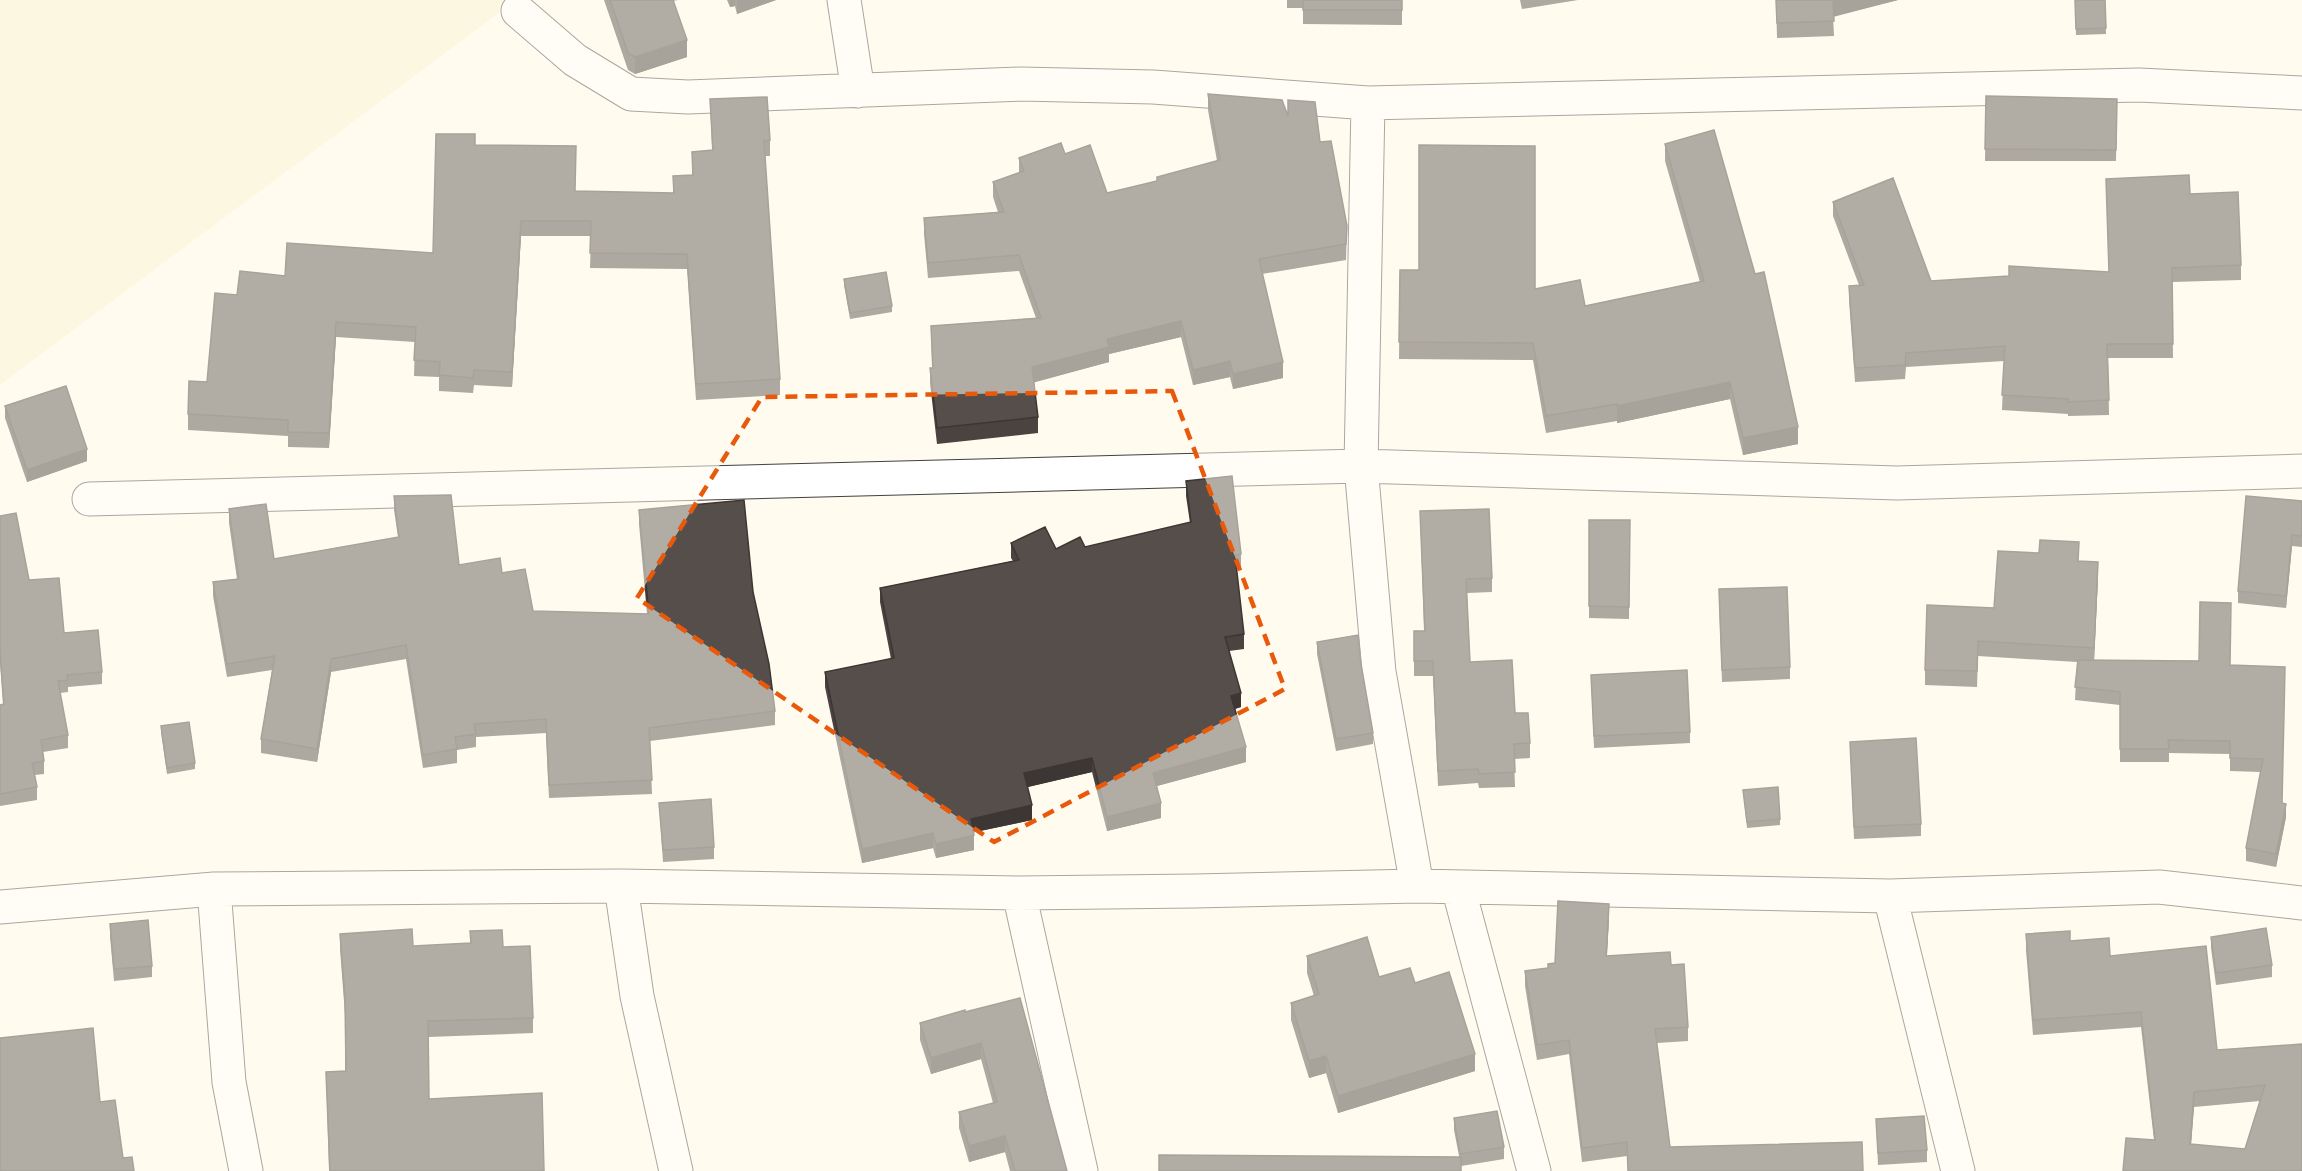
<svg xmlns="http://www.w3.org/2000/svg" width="2302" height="1171" font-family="Literata,serif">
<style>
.farmland{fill:#f5f1cf}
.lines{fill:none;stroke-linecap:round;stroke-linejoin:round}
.minor-casing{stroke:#414141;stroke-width:35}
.minor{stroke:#fff;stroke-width:33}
.wall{fill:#4a4340;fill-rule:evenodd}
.shaded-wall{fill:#3c3734}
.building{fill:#564e4a;stroke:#3c3734;stroke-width:1.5;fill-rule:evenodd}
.marked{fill:none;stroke:#e8590c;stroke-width:4.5;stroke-dasharray:12 8;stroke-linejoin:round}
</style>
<rect width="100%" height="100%" fill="#fffbee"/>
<!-- farmland -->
<path class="farmland" d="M0,0h516l-516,385z"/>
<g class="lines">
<!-- minor casing -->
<g class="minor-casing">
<path id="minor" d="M844,0l14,91
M518,11l57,49 56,34 57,3 333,-13 132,3 215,16 771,-18 163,8
M1368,103l-7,363 18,206 38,214
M89,499l1272,-33 536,17 405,-12
M621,886l16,110 39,175
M1458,887l76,284
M214,889l15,193 17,89
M1019,893l62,278
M1890,896l68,275
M0,907l214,-18 407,-3 398,7 176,-2 222,-5 473,10 269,-9 143,16"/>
</g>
<!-- minor -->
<use href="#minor" class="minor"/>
</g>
<!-- wall -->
<path class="wall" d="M604,0h74l-5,1 14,56 -52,17 -7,-4z
M727,0h49l-39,14 -2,-8 -5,1z
M1287,0h115v25l-99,-1v-16h-16z
M1520,0h58l-56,9z
M1776,0h122l-65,16 1,20 -57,2z
M2075,0h30l1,34 -30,1z
M1208,94l80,22 32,26 27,84 -1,34 -84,14 21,104 -50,11 -3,-12 -37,8 -12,-48 -72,17v8l-75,20 4,35v16l-101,11 -7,-61v-15h2l-1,-42 105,-8 -17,-47 -91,7 -4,-44v-16l74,-6 -5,-15v-15l26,-9v-15l88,35 50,-12v-4l60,-16 -9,-51z
M1986,96l131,3 -1,62h-131z
M710,99l60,41v16h-5l15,223v16l-84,5 -9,-131 -97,-1 1,-32h-70l-9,151 -38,-2 -1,8 -34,-2v-14l-25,-1 1,-34 -79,-5 -7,111 -41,-1v-11l-100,-6v-16l19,-32 30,-87 48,-19 148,-23 42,-108 100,46 98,2v-17l19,-1v-23l20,-2z
M1665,144l133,300 -55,11 -13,-56 -113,24v-2l-71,12 -13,-73 -134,-1 1,-89 135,19 50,17 115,-24 -35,-121z
M2106,179l84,15 51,71v15l-69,2 1,76h-65l1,57 -41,1v-2l-66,-4 2,-49 -98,6 -1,12 -50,3 -6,-82v-14l10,-1 -26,-69v-14l98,79 178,-9z
M844,279l48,27v6l-42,7 -6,-34z
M5,406l82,55 -60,21 -22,-64z
M1186,481l55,73v15h-5l8,65v15l-15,2 12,56 -6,2 11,53 -89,24 4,32 -54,13 -15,-59 -65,15 5,33 -58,12v18l-38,8 -3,-10 -71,15 -37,-176v-15l66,-13 -11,-57v-14l133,-27 -2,-3v-15l45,6 29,-2 105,-24 -4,-27z
M394,496l65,69 43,8 31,38 114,3 -8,-90v-14l114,82 22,119v14l-125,16 2,53 -103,4 -3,-65 -70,4v10l-19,3v13l-34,5 -17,-109 -75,13 -14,90 -56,-9v-14l11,-69 -45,7 -14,-81v-14l24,-3 -8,-56v-14l45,50 124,-22 -4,-27z
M2302,501v46l-10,-1 -6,62 -48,-5v-12z
M1420,511l72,67v14l-25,1 3,69 45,51 15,30v15l-16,1 1,28 -36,1 -1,-5 -40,3 -5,-110h-19v-45h10z
M0,516l29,64 35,53 38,39v12l-34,3v5l-8,1 8,42v13l-25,4 1,9v13l-9,1 2,12v13l-37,6v-101h3l-3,-42z
M1589,520h41l-1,99 -40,-1z
M2079,561l19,16 -4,83 136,5 52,138 4,14 -10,50 -30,-6v-13l15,-76 -31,-1v-17l-61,-1v9h-49v-57l-45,-5 2,-38 -99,-6 -1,31 -52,-2v-15l69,-62z
M1719,601l71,66v12l-68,3z
M1317,642l56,91v11l-37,7 -19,-97z
M1591,675l99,57v11l-96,5z
M161,726l34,37v6l-28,5 -6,-42z
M1850,742l71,82v12l-67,3z
M1743,790l37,29v6l-33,3z
M659,803l55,44v12l-51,3z
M1609,918l-2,38 64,9 17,62v14l-31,2 13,104 193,24h-235l-1,-15 -45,6 -13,-108 -32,6 -12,-74v-15l23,-3v-4l7,-1z
M110,924l42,42v11l-38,4 -4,-45z
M470,931l33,16 30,71v15l-105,4 1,62 115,72h-215l-3,-99 19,-1v-56l-5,-66v-15l73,12 57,-3z
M2026,934l44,7 40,15 107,94 85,-6v127l-148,-31 -13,-113 -108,8 -7,-85zM2260,1101l-15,48 -54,-5 3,-37z
M2211,937l61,28v12l-56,8 -5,-37z
M1307,956l72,21 36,6 60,88 -137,42 -12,-40 -17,5 -18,-58v-17l23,-7 -7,-23z
M965,1012l102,159h-57l-5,-19 -36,10 -10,-34v-16l34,-9 -12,-44 -50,15 -11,-34v-17z
M1454,1118l50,29v12l-43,7 -7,-36z
M1876,1119l51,31v12l-49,3z"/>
<!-- shaded-wall -->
<path class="shaded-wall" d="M730,0h5v6l-5,1z
M737,0h39l-39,14z
M1840,0h58l-65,17v-15z
M687,40v17l-52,17v-17z
M521,221v15l-9,151v-15z
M1181,321v16l-72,17v8l-77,21v-16l75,-28z
M336,322v15l-7,111v-15z
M1230,361v16l-37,8v-15z
M1283,362v16l-50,11v-15z
M1730,382v17l-113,24v-17z
M1798,427v17l-55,11v-17z
M87,449v12l-60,21v-12z
M2292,535v11l-6,62v-12z
M2098,562v15l-4,86v-15z
M331,659v13l-14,90v-13z
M1241,693v14l-10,3v-14z
M1246,747v15l-93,25v-14z
M1092,758v14l-68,16v-15z
M1161,803v15l-54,13v-14z
M2286,804v13l-10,50v-13z
M1032,805v15l-61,13v-14z
M933,833v15l-71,15v-14z
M974,835v15l-38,8v-14z
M1609,904v14l-3,52v-14z
M981,1043v16l-50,15v-16z
M1475,1054v17l-137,42v-17z
M1326,1056v17l-17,5v-17z
M2194,1092v15l-4,52v-15z
M1005,1136v16l-36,10v-16z"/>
<!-- building -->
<path class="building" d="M610,0h63l14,40 -52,17 -7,-4z
M1303,0h99v10h-99z
M1776,0h64l-7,2 1,19 -57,2z
M2075,0h30l1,28 -30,1z
M1208,94l74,6 6,16v-16l27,2 5,40 11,-1 16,85 -1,18 -87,15 24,103 -50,12 -3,-13 -37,9 -12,-49 -74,18 2,8 -77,20 6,50 -101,11 -7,-60h3l-2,-42 110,-8 -22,-63 -91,8 -4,-45 80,-6 -11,-30 31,-11 -5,-13 42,-15 4,11 25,-9 17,48 50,-12v-4l63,-17z
M1986,96l131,3 -1,51 -131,-1z
M767,97l3,43 -6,1 16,238 -84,5 -9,-130 -97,-1 1,-32h-70l-9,151 -38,-2 -1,8 -34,-3 1,-13 -26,-2 2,-33 -80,-5 -7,111 -41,-1v-12l-100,-6 1,-33 18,1 8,-89 22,2 3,-24 45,5 2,-33 146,10 3,-119h39v11l101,1 -1,45 99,2 -1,-17 20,-1 -1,-23 21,-2 -3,-51z
M1714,130l41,144 9,-2 34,155 -55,11 -13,-56 -113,24v-2l-71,12 -13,-73 -134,-1 1,-72h19v-125l116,1v143l45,-9 5,26 119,-25 -39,-137z
M2189,175l1,19 48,-2 3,73 -69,3 1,76h-66l2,56 -41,2v-3l-66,-4 3,-49 -99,7 -1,12 -50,3 -6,-82 15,-1 -31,-83 60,-24 38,103 78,-5v-10l100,6 -3,-93z
M886,272l6,34 -42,7 -6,-34z
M66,386l21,63 -60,21 -22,-64z
M1232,476l9,78 -6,1 9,79 -19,3 16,56 -10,3 15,51 -93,26 8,30 -54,14 -15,-59 -68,15 8,32 -61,14 3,16 -38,9 -3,-11 -71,16 -37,-177 69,-14 -14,-70 139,-28 -8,-17 34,-16 11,22 24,-12 5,10 106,-25 -5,-41z
M451,495l8,70 41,-7 2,15 23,-4 8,42 116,3 -10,-104 105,-10 9,92 16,72 6,47 -126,17 3,52 -103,5 -3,-66 -72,5 2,10 -21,3 2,12 -34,6 -17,-110 -75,14 -14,90 -56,-10 14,-83 -48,8 -14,-82 26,-3 -10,-70 37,-5 8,55 125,-22 -5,-41z
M2246,496l56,5v35l-10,-1 -6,61 -48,-5z
M1489,509l3,69 -26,1 4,83 42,-2 3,53h13l2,30 -16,1 1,28 -36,2 -1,-5 -40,2 -5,-110h-19v-30h11l-5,-120z
M16,513l13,67 30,-2 5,55 34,-3 4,42 -35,3 1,5 -10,1 10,54 -27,5 3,21 -12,2 5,24 -37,7v-89l4,-1 -4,-53v-135z
M1589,520h41l-1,87 -40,-1z
M2040,540l39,2 -1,19 20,1 -4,86 -116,-7 -1,30 -52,-1 2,-65 67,3 4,-57 41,2z
M1787,587l3,80 -68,3 -3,-81z
M2200,602l31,1 -1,62 55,2 -3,136 4,1 -10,50 -30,-6 17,-89 -33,-1v-17l-62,-1 1,9h-49v-57l-45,-5 3,-27 121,1z
M1358,635l3,29 12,69 -37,6 -19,-97z
M1687,670l3,62 -96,4 -3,-61z
M189,722l6,41 -28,5 -6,-42z
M1916,738l5,86 -67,3 -4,-85z
M1778,787l2,32 -33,3 -4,-32z
M711,799l3,48 -51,3 -4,-47z
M1558,901l51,3 -3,52 64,-4 1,13 13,-1 4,63 -33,2 15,118 192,-5 1,29h-235l-1,-29 -45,6 -13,-108 -32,5 -12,-74 23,-3v-4l7,-1z
M148,920l4,46 -38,3 -4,-45z
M2266,928l6,37 -56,8 -5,-36z
M412,929l1,17 58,-3 -1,-12 32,-1 1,17 27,-1 3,72 -105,3 1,78 113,-6 2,78h-214l-4,-99 20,-1 -1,-72 -5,-65z
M2070,931v10l39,-3 1,18 96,-10 11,104 85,-6v127h-179l3,-33 29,2 -14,-128 -108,8 -7,-86zM2265,1085l-20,64 -55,-5 4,-52z
M1367,937l12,40 31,-9 5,15 34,-11 26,82 -137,42 -12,-40 -17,5 -18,-58 28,-9 -12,-38z
M1020,998l47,173h-52l-10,-35 -36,10 -10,-34 38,-10 -16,-59 -50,15 -11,-35 45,-13v2z
M93,1028l7,74 15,-2 8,58 9,-1 2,14h-134v-133z
M1497,1111l7,36 -44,7 -6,-36z
M1924,1116l3,34 -49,3 -2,-34z
M1159,1155l302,2v14h-302z"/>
<!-- marked area -->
<path d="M0 0H2302V1171H0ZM1172,391l113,298 -291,153 -357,-244 125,-201z" fill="#fffbee" fill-opacity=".55" fill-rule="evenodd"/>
<path class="marked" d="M1172,391l113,298 -291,153 -357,-244 125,-201z"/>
</svg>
